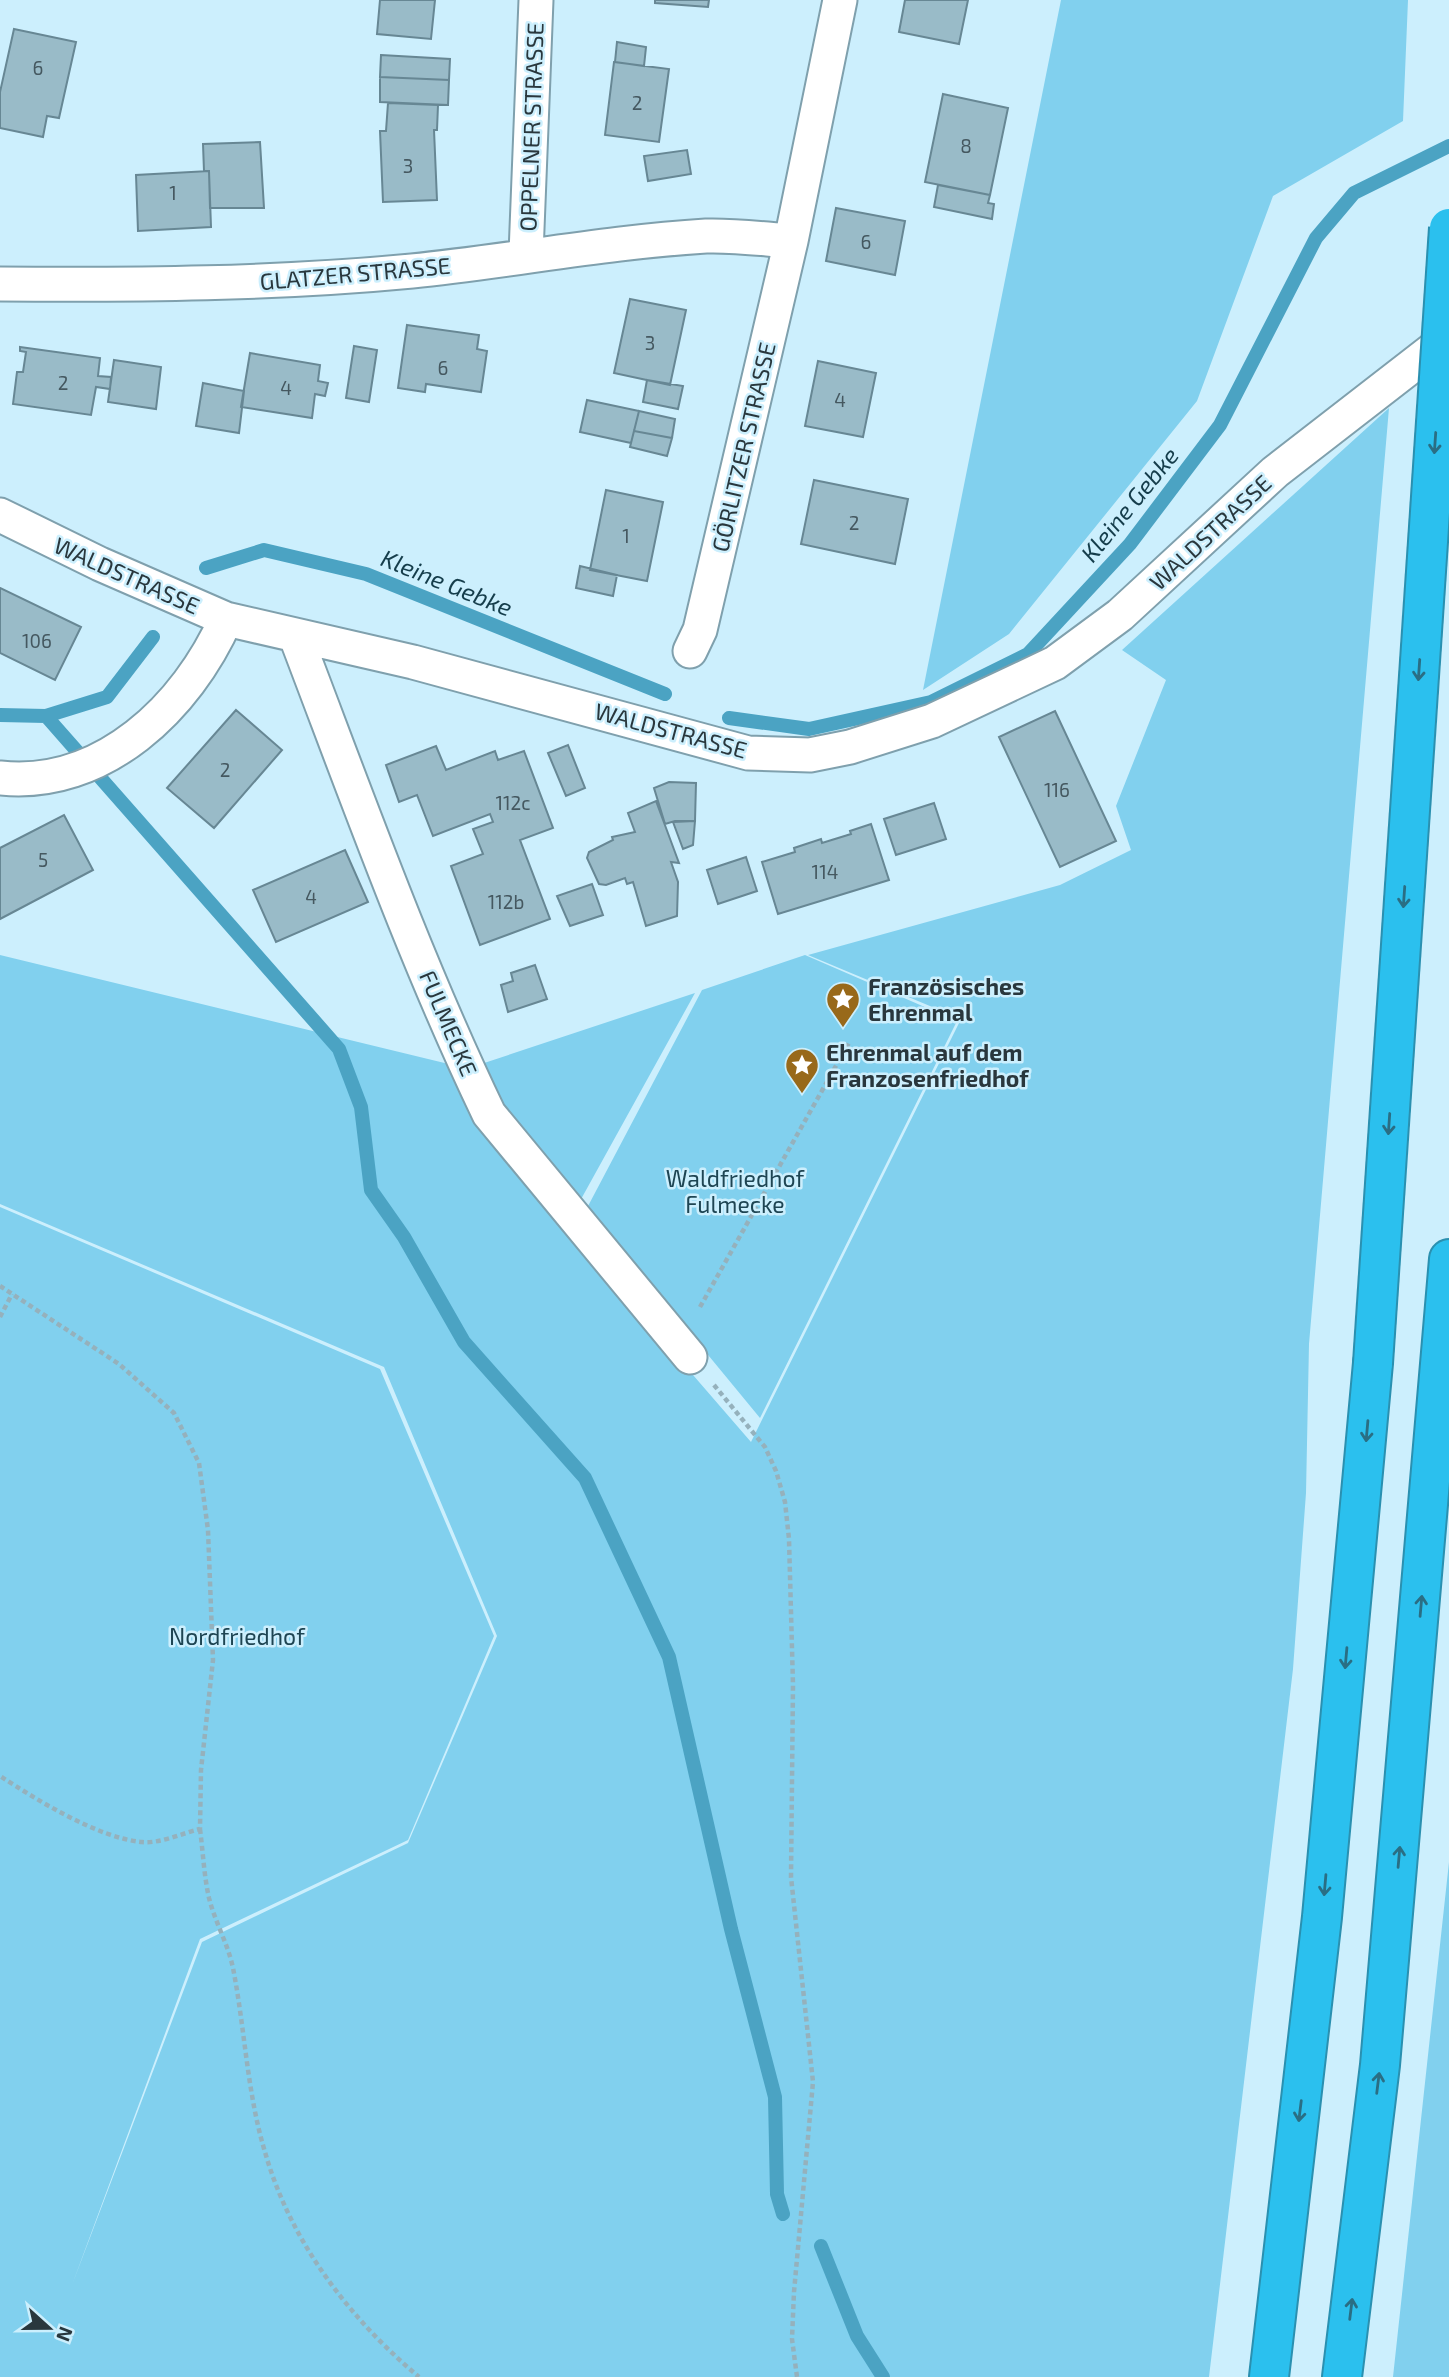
<svg xmlns="http://www.w3.org/2000/svg" width="1449" height="2377" font-family="'Exo 2',sans-serif">
<style>
.green{fill:#81d0ee}
.lines{fill:none;stroke-linecap:round;stroke-linejoin:round}
.stream{stroke:#4ba3c3;stroke-width:14}
.building{fill:#99bbc8;stroke:#678794;stroke-width:2}
.minor-casing{stroke:#7fa0ad;stroke-width:37}
.motorway-casing{stroke:#2a90b0;stroke-width:42}
.path{stroke:#95b1bc;stroke-width:4.5;stroke-dasharray:5 3.5;stroke-linecap:butt}
.minor{stroke:#fff;stroke-width:33}
.motorway{stroke:#2bc0ee;stroke-width:38}
.motorway-bridge-casing{stroke:#2a90b0;stroke-width:42;stroke-linecap:butt}
.motorway-bridge{stroke:#2bc0ee;stroke-width:38}
.oneway{stroke:#2a6e84}
.labels{text-anchor:middle;dominant-baseline:central;stroke-width:5;stroke-linejoin:round;paint-order:stroke}
.number-label{font-size:19px;fill:#455860}
.street-label{font-size:23px;fill:#29373d;stroke:#cceffd}
.poi-label{font-size:23px;font-weight:bold;fill:#29373d;stroke:#cceffd;text-anchor:start}
.park-label{font-size:23px;fill:#1e4553;stroke:#cceffd}
.water-label{font-size:24px;font-style:italic;fill:#153d4b;stroke:#cceffd}
</style>
<rect width="100%" height="100%" fill="#cceffd"/>
<!-- green -->
<path class="green" d="M1061,0h347l-5,121 -130,75 -76,205 -188,233 -86,56z
M1389,408l-80,936 -3,149 -13,176 -84,708h-1209v-1170l380,162 114,267 -86,204 -208,99 -128,346 130,-343 206,-99 89,-207 -113,-269 -384,-163v-249l461,112h11l223,-74 -115,208 -22,18 193,223 210,-423 -153,-64 252,-70 71,-35 -15,-44 50,-126 -44,-30z
M805,955l152,66 -197,397 -173,-210 115,-218z
M1449,1862v515h-56z"/>
<g class="lines">
<!-- stream -->
<path class="stream" d="M206,568l58,-18 102,24 299,120
M0,715l46,1 61,-19 46,-60
M46,716l293,333 22,58 10,83 33,47 60,105 121,136 84,179 62,272 44,168 2,97 6,20
M729,718l80,11 122,-27 97,-48 102,-110 90,-119 96,-187 38,-45 95,-47
M821,2246l36,90 26,41"/>
</g>
<!-- building -->
<path class="building" d="M380,0h55l-4,39 -54,-5z
M655,0h54l-1,7 -53,-4z
M905,0h63l-9,44 -60,-12z
M14,29l62,13 -17,76 -12,-2 -4,21 -43,-9v-36z
M617,42l29,5 -2,19 -29,-4z
M381,55l69,4 -1,21 -69,-3z
M614,62l55,7 -10,73 -54,-7z
M380,77l69,3 -1,25 -68,-3z
M943,94l65,14 -18,87 -65,-13z
M388,103l50,2 -1,25h-3l3,70 -54,2 -3,-71h6z
M260,142l4,66h-54l-1,-37h-5l-1,-27z
M687,150l4,24 -43,7 -4,-25z
M209,171l2,56 -73,4 -2,-56z
M938,185l52,10 -2,8 6,1 -2,15 -58,-12z
M836,208l69,13 -10,54 -69,-14z
M630,299l56,11 -16,75 -56,-12z
M407,325l72,10 -2,14 10,2 -6,41 -55,-8 -1,8 -27,-4z
M354,346l23,4 -8,52 -23,-4z
M20,347l80,11 -2,18 13,1 -1,12 -14,-2 -5,28 -78,-11 4,-32h6l3,-20 -6,-1z
M250,353l70,12 -2,16 10,2 -3,13 -10,-2 -3,24 -71,-11z
M114,360l47,7 -5,42 -48,-7z
M818,361l58,12 -13,64 -58,-11z
M647,380l36,6 -5,23 -35,-7z
M203,383l41,8 -5,42 -43,-7z
M587,400l52,11 -8,32 -51,-11z
M639,411l36,8 -3,19 -38,-7z
M634,431l38,7 -5,18 -37,-9z
M814,480l94,19 -13,65 -94,-20z
M606,490l57,12 -16,79 -57,-11z
M580,566l37,9 -4,21 -37,-8z
M0,588l81,39 -26,53 -55,-27z
M236,710l46,40 -68,78 -47,-40z
M1055,711l61,130 -56,26 -61,-130z
M568,745l17,43 -19,8 -18,-43z
M436,746l10,24 49,-19 3,9 26,-9 29,77 -33,12 30,79 -70,26 -29,-79 32,-12 -10,-25 20,-7 -3,-8 -57,22 -16,-41 -18,7 -13,-37z
M669,782l27,1 -1,38h-20l-10,3 -11,-36z
M656,801l23,62 -8,-1 7,20 -1,34 -31,10 -13,-44 -6,2 -2,-6 -19,7 -7,-1 -12,-26 2,-6 24,-12 -1,-3 23,-5 -7,-19z
M934,803l12,36 -50,16 -12,-36z
M64,815l29,55 -93,49v-71z
M695,821l-2,24 -10,4 -10,-27z
M871,824l18,56 -111,34 -16,-52 33,-10 -1,-4 27,-9 1,4 29,-9 -1,-3z
M345,850l23,52 -92,40 -23,-52z
M746,857l11,34 -39,13 -11,-34z
M592,884l11,31 -33,11 -13,-30z
M535,965l12,34 -39,13 -7,-27 12,-4 -2,-8z"/>
<g class="lines">
<!-- minor casing -->
<g class="minor-casing">
<path id="minor" d="M791,241l49,-241
M526,254l10,-254
M0,284c138,1 275,0 412,-13 98,-10 196,-29 294,-35 28,-1 57,3 85,5l-91,389 -10,21
M0,515l100,49 126,55 187,43 335,91 62,2 40,-8 82,-26 123,-58 65,-48 155,-143 174,-135
M296,637c61,160 119,323 193,477l201,243
M0,778c103,11 187,-71 226,-159"/>
</g>
<!-- motorway casing -->
<g class="motorway-casing">
<path id="motorway" d="M1269,2377l53,-460 51,-554
M1342,2377l38,-312 69,-806"/>
</g>
<!-- path -->
<path class="path" d="M0,1286l119,78 55,49 25,50 9,67 5,130 -12,110 -1,59c-17,4 -41,15 -58,13 -44,-4 -105,-42 -142,-66
M700,1307l150,-266
M0,1317l12,-23
M714,1385l51,62 11,24 9,31 4,37 4,146 -2,192 22,205 -19,210 -2,47 5,38
M200,1829c3,23 4,47 9,69 6,24 19,46 24,70 12,61 14,125 32,184 25,89 84,166 154,225"/>
<!-- minor -->
<use href="#minor" class="minor"/>
<!-- motorway -->
<use href="#motorway" class="motorway"/>
<!-- motorway-bridge casing -->
<g class="motorway-bridge-casing">
<path id="motorway-bridge" d="M1373,1363l76,-1135"/>
</g>
<!-- motorway-bridge -->
<use href="#motorway-bridge" class="motorway-bridge"/>
</g>
<!-- one-way arrows -->
<defs><path id="oneway-shaft" d="M-6 0H5M1.5-3L5.5 0L1.5 3" fill="none" stroke-width="1.6" stroke-linecap="round" stroke-linejoin="round" transform="scale(1.75)"/></defs>
<g class="oneway">
<use href="#oneway-shaft" transform="translate(1435 443) rotate(94)"/>
<use href="#oneway-shaft" transform="translate(1419 670) rotate(94)"/>
<use href="#oneway-shaft" transform="translate(1404 897) rotate(94)"/>
<use href="#oneway-shaft" transform="translate(1389 1124) rotate(94)"/>
<use href="#oneway-shaft" transform="translate(1367 1431) rotate(95)"/>
<use href="#oneway-shaft" transform="translate(1421 1606) rotate(-85)"/>
<use href="#oneway-shaft" transform="translate(1346 1658) rotate(95)"/>
<use href="#oneway-shaft" transform="translate(1399 1857) rotate(-85)"/>
<use href="#oneway-shaft" transform="translate(1325 1885) rotate(95)"/>
<use href="#oneway-shaft" transform="translate(1378 2083) rotate(-83)"/>
<use href="#oneway-shaft" transform="translate(1300 2111) rotate(97)"/>
<use href="#oneway-shaft" transform="translate(1351 2309) rotate(-83)"/>
</g>
<!-- icons -->
<defs>
<g id="sight-pin" transform="scale(1.75)"><path d="M0 17L-7.5 6A9.5 9.5 0 1 1 7.5 6Z" fill="#98691a" stroke="#cceffd"/><path d="M0-6L1.8-2.2L6-1.7L2.9 1.2L3.7 5.4L0 3.3L-3.7 5.4L-2.9 1.2L-6-1.7L-1.8-2.2Z" fill="#fff"/></g>
</defs>
<g fill-rule="evenodd">
<use href="#sight-pin" x="843" y="999"/>
<use href="#sight-pin" x="802" y="1065"/>
</g>
<g class="labels">
<!-- number labels -->
<g class="number-label">
<text x="38" y="67">6</text>
<text x="637" y="102">2</text>
<text x="966" y="145">8</text>
<text x="408" y="165">3</text>
<text x="173" y="192">1</text>
<text x="866" y="241">6</text>
<text x="650" y="342">3</text>
<text x="443" y="367">6</text>
<text x="63" y="382">2</text>
<text x="286" y="387">4</text>
<text x="840" y="399">4</text>
<text x="854" y="522">2</text>
<text x="626" y="535">1</text>
<text x="37" y="640">106</text>
<text x="225" y="769">2</text>
<text x="1057" y="789">116</text>
<text x="513" y="802">112c</text>
<text x="43" y="859">5</text>
<text x="825" y="871">114</text>
<text x="311" y="896">4</text>
<text x="506" y="901">112b</text>
</g>
<!-- street labels -->
<g class="street-label">
<text transform="translate(531 127) rotate(-88)">OPPELNER STRASSE</text>
<text transform="translate(355 273) rotate(-5)">GLATZER STRASSE</text>
<text transform="translate(743 447) rotate(-77)">GÖRLITZER STRASSE</text>
<text transform="translate(1210 532) rotate(-43)">WALDSTRASSE</text>
<text transform="translate(127 575) rotate(24)">WALDSTRASSE</text>
<text transform="translate(671 730) rotate(15)">WALDSTRASSE</text>
<text transform="translate(449 1023) rotate(67)">FULMECKE</text>
</g>
<!-- poi labels -->
<g class="poi-label">
<text x="868" y="986">Französisches<tspan x="868" dy="26">Ehrenmal</tspan></text>
<text x="826" y="1052">Ehrenmal auf dem<tspan x="826" dy="26">Franzosenfriedhof</tspan></text>
</g>
<!-- park labels -->
<g class="park-label">
<text x="735" y="1178">Waldfriedhof<tspan x="735" dy="26">Fulmecke</tspan></text>
<text x="237" y="1636">Nordfriedhof</text>
</g>
<!-- water labels -->
<g class="water-label">
<text transform="translate(1129 504) rotate(-51)">Kleine Gebke</text>
<text transform="translate(447 582) rotate(22)">Kleine Gebke</text>
</g>
</g>
<!-- north arrow -->
<g transform="translate(49 2328) rotate(111)" stroke="#cceffd" stroke-width="5" paint-order="stroke">
<path d="M0-5L12 26L0 18L-12 26Z" fill="#29373d"/>
<text y="-10" font-size="19" font-weight="bold" text-anchor="middle" fill="#29373d">N</text>
</g>
</svg>
